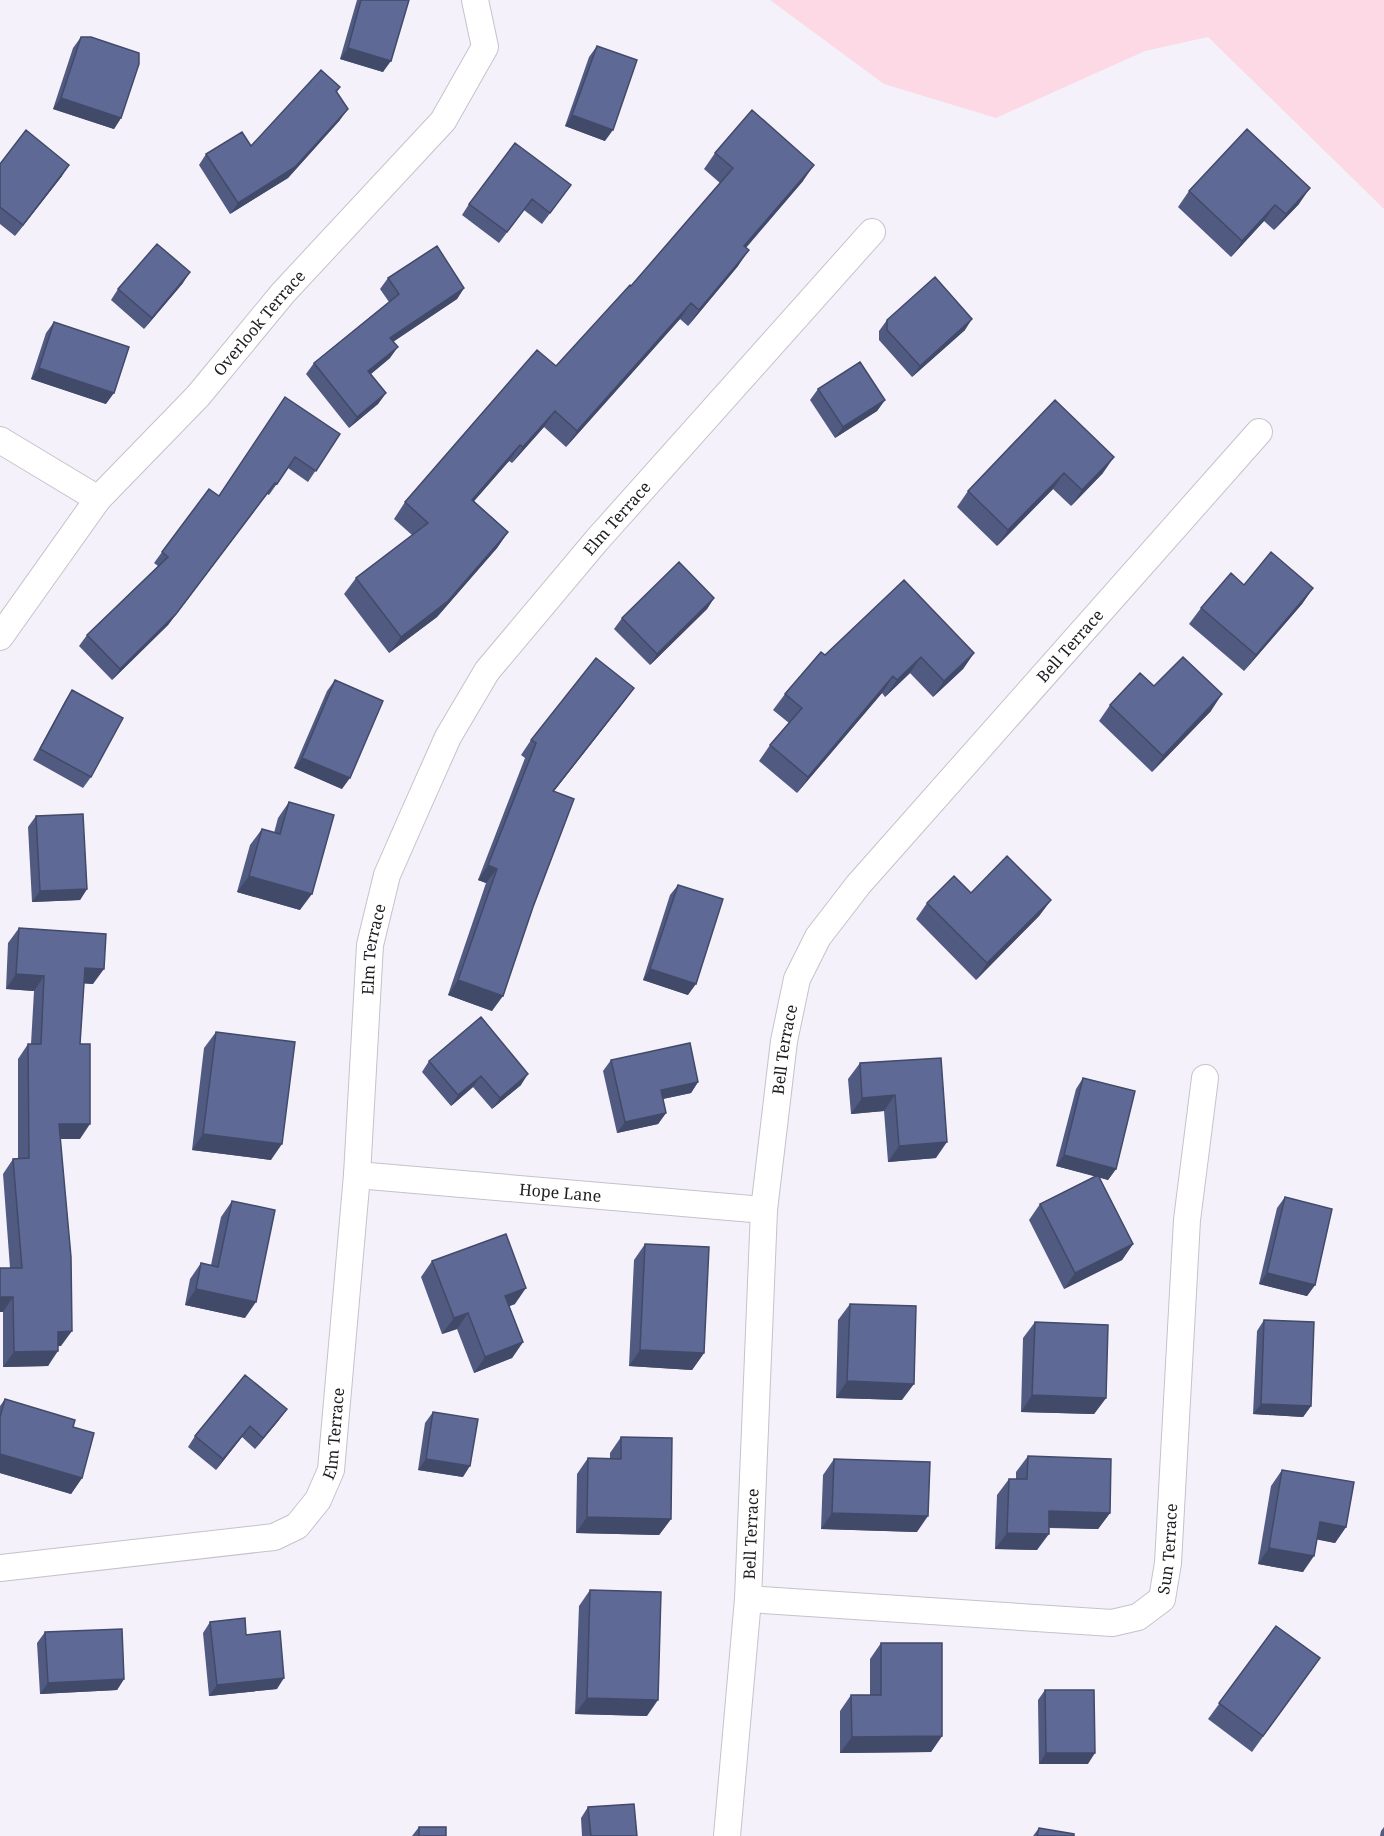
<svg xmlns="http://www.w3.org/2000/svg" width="1384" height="1836" font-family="'Noto Serif',serif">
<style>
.green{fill:#fcd9e4}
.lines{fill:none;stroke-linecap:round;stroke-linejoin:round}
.minor-casing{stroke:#c5c2cb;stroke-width:28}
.minor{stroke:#fff;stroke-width:26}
.wall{fill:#515a81}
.shaded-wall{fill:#424a69}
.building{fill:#5e6996;stroke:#424a69;stroke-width:1.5}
.labels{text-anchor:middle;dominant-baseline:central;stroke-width:4.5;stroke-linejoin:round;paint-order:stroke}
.street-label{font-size:16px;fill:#1d1c1f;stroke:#fff}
</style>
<rect width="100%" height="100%" fill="#f4f1fb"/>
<!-- green -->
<path class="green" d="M770,0h614v209l-176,-172 -63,14 -149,67 -112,-34z"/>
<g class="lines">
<!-- minor casing -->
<g class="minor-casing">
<g id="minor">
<path d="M0,440l98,59"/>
<path id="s1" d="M0,637l98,-138 100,-103 85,-103 160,-172 42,-74 -10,-47"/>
<path id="s2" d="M357,1175l407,35"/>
<path id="s3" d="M0,1568l274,-31 23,-11 21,-26 13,-30 26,-295 13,-230 17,-70 25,-57 36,-81 39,-66 110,-131 275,-308"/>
<path id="s4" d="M748,1599l364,24 26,-6 24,-18 6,-36 19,-343 18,-142"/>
<path id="s5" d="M727,1836l21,-237 16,-389 20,-169 13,-62 21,-42 40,-52 401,-453"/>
</g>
</g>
<!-- minor -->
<use href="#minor" class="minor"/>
</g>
<!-- wall -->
<path class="wall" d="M357,0h52l-26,72 -43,-13z
M81,37l40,81 -7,11 -61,-20 20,-61z
M597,46l8,95 -40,-15 24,-69z
M340,87l-3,5 3,28 -52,58 -58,36 -31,-49 7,-11 45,-8z
M715,153l88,28 -57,67 -8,18 -50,60 -8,-7 -114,128 -22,-20 -32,36 -3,-2 -35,40 34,31 -11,16 -60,69 -48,36 -45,-59 12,-16 56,-43 -18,-16 11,-17 151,-136 75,-80 89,-103 -16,-14z
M0,164l62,12 -47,60 -15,-12z
M571,185l-29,39 -18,-14 -25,33 -37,-28 7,-11z
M1189,191l110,13 -25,26 -10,-9 -33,36 -53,-50z
M388,278l76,10 -7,11 -64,43 -3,16 -19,16 15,19 -8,11 -29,24 -43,-54 8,-11 75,-61 -9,-13z
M183,283l-39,46 -33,-29 7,-11z
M887,320l78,10 -53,47 -33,-37v-9z
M54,322l52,82 -75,-25 15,-46z
M818,389l67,11 -8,11 -42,27 -25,-38z
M1055,400l48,73 -32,33 -18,-17 -56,57 -40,-39 11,-16z
M340,434l-32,48 -20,-14 -19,27 -2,-1 -99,131 -56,55 -33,-34 8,-11 71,-69 -4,-3 8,-11 57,-56z
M1244,585l69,3 -11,16 -58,67 -55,-47 12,-16z
M714,598l-7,11 -57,56 -36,-36 8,-11z
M974,653l-11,16 -30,28 -23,-24 -25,24 -3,-4 -85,100 -38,-32 11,-16 19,-22 -16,-13 12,-16 40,-39z
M335,680l7,109 -48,-21 33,-77z
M1154,686l57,25 -59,61 -53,-51 11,-16z
M634,688l-11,15 -69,88 -62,220 -44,-16 38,-112 -8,-3 47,-122 -4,-3 10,-15z
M72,690l19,87 -8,11 -50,-28 32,-59z
M289,802l11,108 -63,-18 13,-47 12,-16 12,4 4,-15z
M36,816l51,73 -7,11 -48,2 -4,-75z
M678,885l10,110 -45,-15 27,-85z
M971,893l80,7 -12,16 -63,64 -60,-61 11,-16z
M19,928l74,56 -9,-1 -4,61v95h-19v207h-3l-10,20 -45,1v-55l7,-44 -7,-94 10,-15h5v-100l10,-15h3l3,-53 -28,-2 2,-46z
M216,1032l55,128 -79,-10 12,-102z
M941,1058l-5,100 -48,4 -4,-51 -33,3 -3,-35 12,-16z
M611,1060l87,22 -7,11 -28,6 3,14 -8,11 -41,9 -14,-62z
M429,1061l92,24 -29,24 -19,-22 -22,19 -29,-34z
M1083,1078l33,91 -8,11 -9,-3 34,67 -11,16 -58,29 -35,-69 11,-16 55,-28 -39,-10 20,-77z
M1285,1197l30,88 -8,11 -48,-12 18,-76z
M232,1201l13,117 -60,-13 5,-26 11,-16 10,2 10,-48z
M645,1244l59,109 -12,17 -63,-4 5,-106z
M432,1261l83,43 -6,2 14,36 -11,16 -38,15 -17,-44 -15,5 -21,-57z
M850,1304l52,96 -66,-2 2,-78z
M1264,1320l47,86 -8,11 -50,-3 4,-83z
M1035,1322l71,76 -12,16 -73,-2 2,-74z
M5,1399l68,28 9,51 -11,16 -71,-21v-67z
M433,1412l30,65 -45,-7 7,-47z
M279,1420l-24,29 -13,-12 -26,33 -28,-23 7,-11z
M621,1437l50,82 -12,16 -83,-2 1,-59 11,-16h22v-5z
M1028,1456l82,57 -12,16 -49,-1 -12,22 -42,-1 2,-54 12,-16h7v-7z
M834,1459l83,73 -96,-3 2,-54z
M1282,1470l64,57 -11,16 -18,-4 -14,33 -45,-8 13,-78z
M590,1590l57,126 -72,-2 4,-108z
M210,1622l36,13 31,54 -68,7 -6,-63z
M1276,1626l44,32 -68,94 -44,-33z
M45,1632l79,47 -7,11 -77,4 -3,-51z
M881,1643l61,93 -11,16 -91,1v-42l11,-16h19v-36z
M1045,1690l43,74h-49l-1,-64z
M588,1807l49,29h-55l-1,-18z
M419,1827l27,9h-34z
M1384,1827v9h-4l1,-5z
M1039,1828l-2,8h-4z"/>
<!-- shaded-wall -->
<path class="shaded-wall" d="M348,48l43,13 -8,11 -43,-13z
M61,98l60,20 -7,11 -61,-20z
M348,109l-8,11 -52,58 -58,36 8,-11z
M572,115l41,15 -8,11 -40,-15z
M69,165l-7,11 -47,60 8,-11z
M814,165l-11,16 -70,81 11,-16z
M1310,188l-11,16 -25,26 12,-16z
M1275,205l-11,16 -33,36 11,-16z
M749,250l-11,16 -50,60 11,-16z
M190,272l-7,11 -39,46 8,-11z
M464,288l-7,11 -75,50 8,-11z
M691,303l-11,16 -114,128 11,-16z
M972,319l-7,11 -53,47 8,-11z
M398,347l-8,11 -29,24 7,-11z
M39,368l75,25 -8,11 -75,-25z
M386,393l-8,11 -29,24 8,-11z
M885,400l-8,11 -42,27 8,-11z
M555,411l-11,16 -32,36 11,-16z
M520,445l-11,16 -48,55 11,-16z
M1114,457l-11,16 -32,33 11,-16z
M1064,473l-11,16 -56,57 11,-16z
M275,483l-107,142 -56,55 8,-11z
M508,532l-11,16 -60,69 -48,36 12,-16z
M1313,588l-11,16 -58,67 12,-16z
M714,598l-7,11 -57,56 7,-11z
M974,653l-11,16 -30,28 11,-16z
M921,657l-11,16 -25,24 12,-17z
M893,676l-11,17 -85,100 11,-16z
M634,688l-11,15 -80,102 10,-14z
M1222,694l-11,17 -59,61 11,-16z
M302,758l48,20 -8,11 -48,-21z
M488,865l9,4 -11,14 -8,-3z
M249,876l63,18 -12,16 -63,-18z
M87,889l-7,11 -48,2 8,-11z
M1051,900l-12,16 -63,64 11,-17z
M85,968l19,1 -11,15 -19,-1z
M650,969l46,15 -8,11 -45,-15z
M16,974l28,2 -10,15 -28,-2z
M458,980l45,16 -11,15 -44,-16z
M528,1074l-7,11 -29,24 8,-11z
M481,1076l-8,11 -22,19 7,-11z
M698,1082l-7,11 -38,8 8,-11z
M895,1095l-11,16 -33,3 11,-16z
M666,1113l-8,11 -41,9 8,-11z
M59,1124h31l-10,15h-31z
M203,1134l79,10 -11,16 -79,-10z
M947,1142l-11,16 -48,4 11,-16z
M1064,1155l52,14 -8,11 -52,-14z
M1133,1244l-11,16 -58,29 11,-16z
M1267,1273l48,12 -8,11 -48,-12z
M526,1288l-11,16 -21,8 11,-16z
M196,1289l60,13 -11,16 -60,-13z
M0,1297h13l-10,15h-3z
M468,1313l-11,16 -15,5 12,-16z
M72,1331l-11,15 -14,1 11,-15z
M523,1342l-11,16 -38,15 11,-16z
M640,1350l64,3 -12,17 -63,-4z
M58,1351l-10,15 -45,1 11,-15z
M847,1381l67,3 -12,16 -66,-2z
M1032,1395l74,3 -12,16 -73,-2z
M1261,1404l50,2 -8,11 -50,-3z
M287,1409l-8,11 -24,29 8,-11z
M250,1426l-8,11 -26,33 7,-11z
M0,1454l82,24 -11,16 -71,-21z
M426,1459l44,7 -7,11 -45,-7z
M1049,1511l61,2 -12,16 -60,-2z
M832,1513l96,3 -11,16 -96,-3z
M587,1517l84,2 -12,16 -83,-2z
M1320,1522l26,5 -11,16 -26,-5z
M1007,1533l42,1 -12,16 -42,-1z
M1269,1548l45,8 -11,16 -45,-8z
M284,1678l-7,11 -68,7 8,-11z
M124,1679l-7,11 -77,4 8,-11z
M587,1698l71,2 -11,16 -72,-2z
M942,1736l-11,16 -91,1 12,-16z
M1046,1753h49l-7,11h-49z"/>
<!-- building -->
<path class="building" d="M361,0h48l-18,61 -43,-13z
M81,37h10l48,16v11l-18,54 -60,-20z
M597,46l40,14 -24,70 -41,-15z
M321,70l19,17 -4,4 12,18 -53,58 -57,36 -32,-49 36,-22 9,14z
M752,110l62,55 -70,81 5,4 -50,60 -8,-7 -114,128 -22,-20 -32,36 -3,-2 -48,55 36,32 -60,69 -47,36 -45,-59 72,-55 -23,-21 132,-152 19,16 74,-81 1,1 102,-118 -18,-15z
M1247,129l63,59 -24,26 -11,-9 -33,36 -53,-50z
M26,130l43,35 -46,60 -23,-18v-43z
M515,143l56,42 -21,28 -18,-14 -25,33 -38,-28z
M157,244l33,28 -38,46 -34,-29z
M437,246l27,42 -74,50 8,9 -30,24 18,22 -29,24 -43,-54 85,-69 -11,-16z
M935,277l37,42 -52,47 -33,-36v-10z
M54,322l75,25 -15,46 -75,-25z
M860,362l25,38 -42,27 -25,-38z
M285,397l55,37 -24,37 -21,-14 -18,27 -2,-1 -99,131 -56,55 -33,-34 81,-78 -6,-5 47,-63 10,7z
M1055,400l59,57 -32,33 -18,-17 -56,57 -40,-39z
M1271,552l42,36 -57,67 -55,-47 30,-35 13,12z
M679,562l35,36 -57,56 -35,-36z
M904,580l70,73 -30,28 -23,-24 -24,23 -4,-4 -85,101 -38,-32 32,-37 -17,-14 36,-42 4,3z
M1183,657l39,37 -59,62 -53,-51 30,-32 14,13z
M596,658l38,30 -81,103 21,8 -41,108 -30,89 -45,-16 39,-111 -9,-4 48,-122 -5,-3z
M335,680l48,21 -33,77 -48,-20z
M72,690l51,28 -32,59 -51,-28z
M289,802l45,13 -22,79 -63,-18 13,-47 18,5z
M83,814l4,75 -47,2 -4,-75z
M1007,856l44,44 -64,63 -60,-60 27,-27 17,17z
M678,885l45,14 -27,85 -46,-15z
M19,928l87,6 -2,35 -19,-1 -5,76h10v80h-31l12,133 1,74 -14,1v19l-44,1 -1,-55h-13v-29h22l-9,-109 16,-1 -1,-114h13l3,-68 -28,-2z
M481,1017l47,57 -28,24 -19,-22 -23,19 -29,-34z
M216,1032l79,10 -13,102 -79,-10z
M690,1043l8,39 -37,8 5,23 -41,9 -14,-62z
M941,1058l6,84 -48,4 -4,-51 -33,3 -2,-35z
M1083,1078l52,13 -19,78 -52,-14z
M1098,1175l35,69 -58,29 -35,-69z
M1285,1197l47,12 -17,76 -48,-12z
M232,1201l43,9 -19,92 -60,-13 5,-26 17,4z
M506,1234l20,54 -21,8 18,46 -38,15 -17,-44 -14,5 -22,-57z
M645,1244l64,3 -5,106 -64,-3z
M850,1304l66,2 -2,78 -67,-3z
M1264,1320l50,2 -3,84 -50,-2z
M1035,1322l73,3 -2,73 -74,-3z
M245,1375l42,34 -24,29 -13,-12 -27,33 -28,-23z
M5,1399l70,21 -2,7 21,6 -12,45 -82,-24v-37z
M433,1412l45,7 -8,47 -44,-7z
M621,1437l51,1 -1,81 -84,-2 1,-59 33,1z
M1028,1456l83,3 -1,54 -61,-2v23l-42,-1 2,-54h18z
M834,1459l96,3 -2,54 -96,-3z
M1282,1470l72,12 -8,45 -26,-5 -6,34 -45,-8z
M590,1590l71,2 -3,108 -71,-2z
M245,1618l1,17 34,-4 4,47 -67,7 -7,-63z
M1276,1626l44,32 -57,78 -44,-33z
M122,1629l2,50 -76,4 -3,-51z
M881,1643h61v93l-90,1 -1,-42h30z
M1045,1690h49l1,63h-49z
M634,1804l3,32h-46l-3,-29z
M419,1827h27v9h-27z
M1039,1828l35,6v2h-37z"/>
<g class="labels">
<!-- street labels -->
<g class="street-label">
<text stroke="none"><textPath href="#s1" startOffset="408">Overlook Terrace</textPath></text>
<text stroke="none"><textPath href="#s3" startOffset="1394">Elm Terrace</textPath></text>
<text stroke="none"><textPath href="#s5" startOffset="1293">Bell Terrace</textPath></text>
<text stroke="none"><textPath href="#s3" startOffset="890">Elm Terrace</textPath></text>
<text stroke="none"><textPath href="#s5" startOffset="789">Bell Terrace</textPath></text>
<text stroke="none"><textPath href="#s2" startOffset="204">Hope Lane</textPath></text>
<text stroke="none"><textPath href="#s3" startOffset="404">Elm Terrace</textPath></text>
<text stroke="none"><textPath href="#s5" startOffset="303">Bell Terrace</textPath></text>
<text stroke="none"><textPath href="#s4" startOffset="472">Sun Terrace</textPath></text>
</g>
</g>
</svg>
